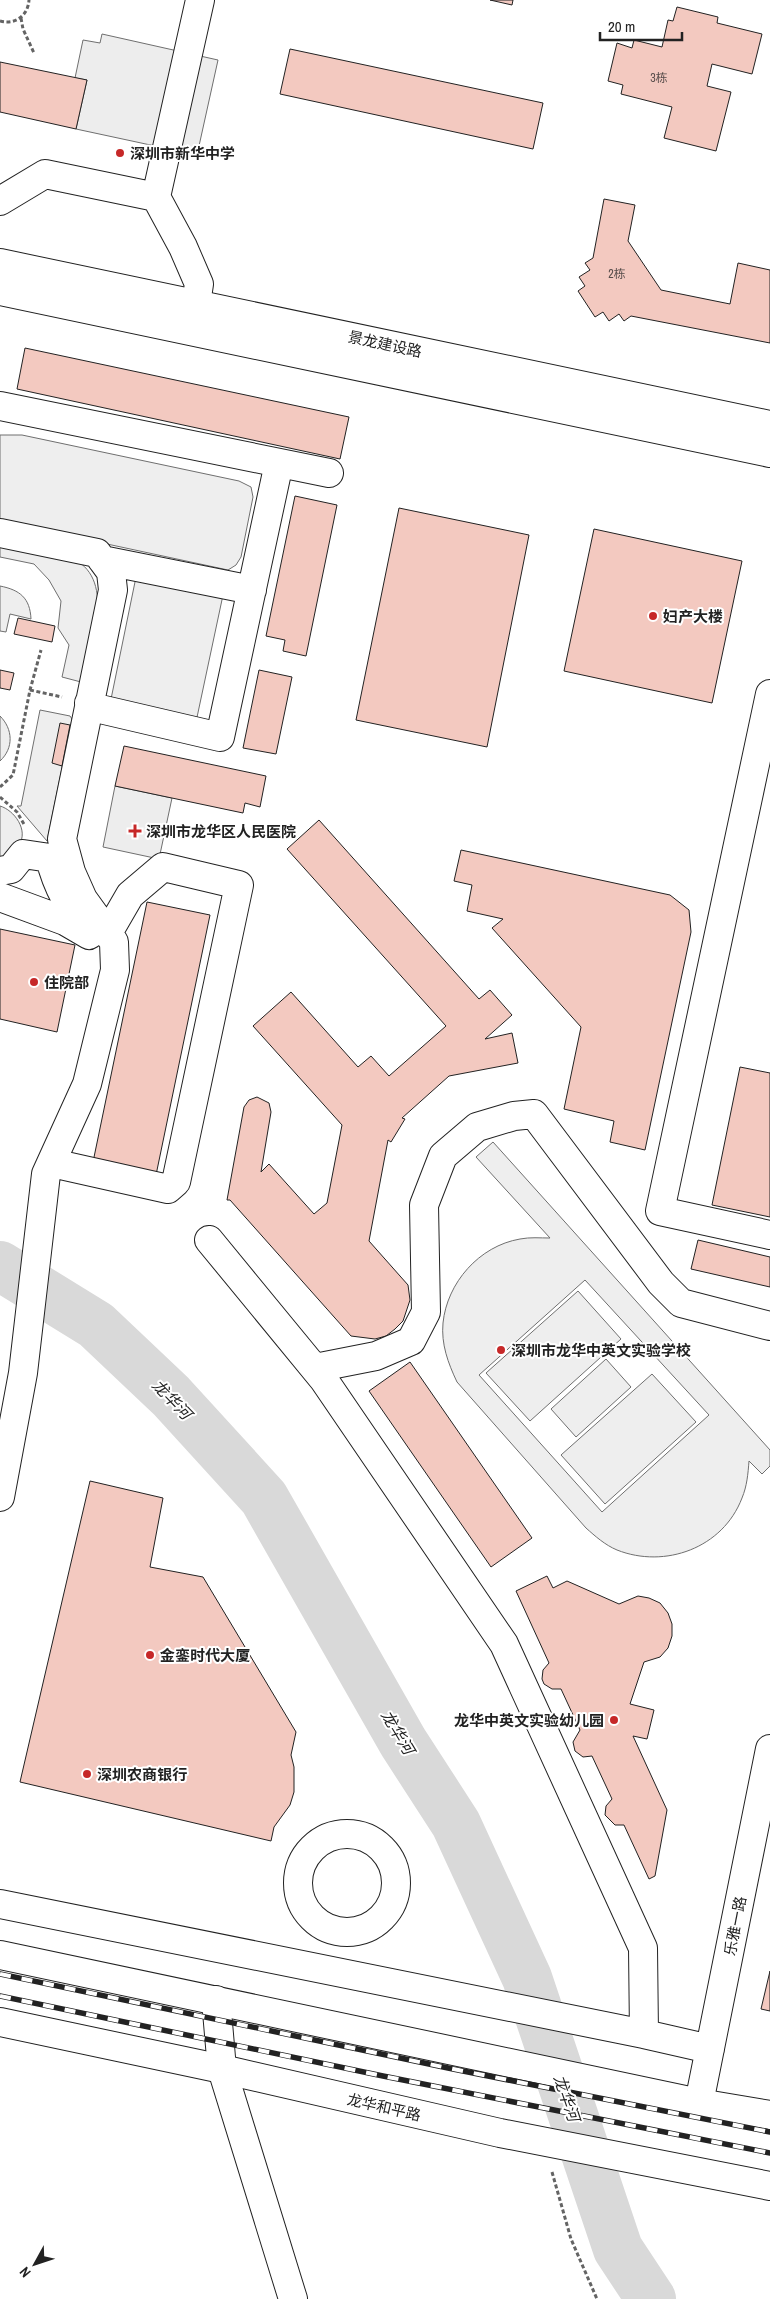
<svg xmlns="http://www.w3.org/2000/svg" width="770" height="2299" font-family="'Archivo Narrow','Noto Sans SC',sans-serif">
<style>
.green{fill:#eee;stroke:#6f6f6f;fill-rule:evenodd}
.parking{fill:#ededed;stroke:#6f6f6f}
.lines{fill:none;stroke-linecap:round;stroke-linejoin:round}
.river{stroke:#d9d9d9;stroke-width:50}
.building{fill:#f3c9c0;stroke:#222}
.minor-casing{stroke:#222;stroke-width:30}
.major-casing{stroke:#222;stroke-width:30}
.path{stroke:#646464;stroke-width:3;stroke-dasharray:4 2.5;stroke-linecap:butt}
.minor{stroke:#fff;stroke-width:28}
.major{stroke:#fff;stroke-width:28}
.rail-casing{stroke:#222;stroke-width:5.5}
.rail{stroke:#fff;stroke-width:4;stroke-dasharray:11;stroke-linecap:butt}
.poi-dot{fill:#c62828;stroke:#fff;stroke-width:2}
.labels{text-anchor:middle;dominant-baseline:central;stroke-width:4;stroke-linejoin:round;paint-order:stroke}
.number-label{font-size:12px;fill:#564c4a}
.poi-label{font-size:15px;font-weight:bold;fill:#222;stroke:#fff;text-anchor:start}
.street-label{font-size:15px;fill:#222;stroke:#fff}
.water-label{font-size:16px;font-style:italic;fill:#222;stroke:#fff}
</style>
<rect width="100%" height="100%" fill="#fff"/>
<!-- green -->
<path class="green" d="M0,435h22l217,46 12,6 2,10 -12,60 -5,8 -8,5 -228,-49z
M0,541c19,4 59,10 74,18 43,23 16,87 7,123l-19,-5 7,-32 -11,-17 3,-27 -12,-21 -15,-16 -34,-7z
M136,577l87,18 -27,127 -86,-18z
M0,586c20,4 30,12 31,33l-21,-5 -4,18 -6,-1z
M40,710l30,6 2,3 -25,122 -30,-35h4z
M0,716c13,13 14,32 0,45z
M0,806c14,4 29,24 19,39 -4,6 -14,12 -19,17z
M493,1142l277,308v16l-8,8 -13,-13c-1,13 -2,25 -7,37 -19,50 -77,71 -125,52 -12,-5 -22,-14 -31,-22l-129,-146c-9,-19 -16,-38 -14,-59 4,-40 36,-77 77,-84 10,-2 20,-1 30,-1l-74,-81zM585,1280l124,135 -107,97 -123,-137z
M578,1291l43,48 -91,82 -44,-48z
M606,1359l25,28 -55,50 -25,-28z
M652,1374l44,48 -91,82 -44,-49z"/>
<!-- parking -->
<path class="parking" d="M102,34l116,26 -21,95 -121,-26 11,-49 -12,-2 8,-38 17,3z
M115,786l57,12 -13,61 -56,-12z"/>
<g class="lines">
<!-- river -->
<path class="river" d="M0,1266l96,59 75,71 93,102 139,244 53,82 71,154 91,271 33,50"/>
</g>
<!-- building -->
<path class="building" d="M490,0h23l-1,5z
M677,7l41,10 -1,6 45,11 -10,40 -40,-10 -5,22 24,6 -15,59 -52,-13 8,-31 -51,-13 2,-9 -15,-4 9,-38 15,5 2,-8 28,7 6,-27 5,1z
M290,49l253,54 -10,46 -253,-55z
M0,62l87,18 -11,49 -76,-17z
M604,199l31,6 -7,36 33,49 69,14 8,-41 32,7v73l-139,-27 -7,5 -5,-7 -10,7 -6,-9 -8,5 -17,-26 7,-5 -6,-9 11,-7 -5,-7 8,-5z
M25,348l324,69 -9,42 -323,-70z
M295,496l42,9 -31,151 -23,-5 2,-11 -19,-4z
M399,508l130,27 -42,212 -131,-27z
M594,529l148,32 -30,142 -148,-32z
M18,618l37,8 -3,16 -38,-8z
M0,670l14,3 -4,17 -10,-2z
M259,670l33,7 -16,77 -33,-6z
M60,723l10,2 -8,41 -10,-3z
M124,746l142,30 -6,31 -15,-4 -2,10 -128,-27z
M319,820l160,179 11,-9 22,25 -27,24 27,-6 6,30 -69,13 -47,42 3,1 -14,23 -3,-2 -19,101 39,44 2,15 -7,21 -8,8 -9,7 -11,3 -24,-3 -121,-136h-3l17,-93 5,-7 8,-3 12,6 2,9 -10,60 8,-8 45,50 13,-11 15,-78 -89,-99 38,-34 67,75 13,-11 18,20 57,-50 -159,-177z
M461,850l209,45 19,15 2,22 -46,218 -35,-8 4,-21 -50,-12 17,-82 -89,-99 11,-9 -36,-8 5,-26 -18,-4z
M147,902l63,13 -54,260 -63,-13z
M0,929l75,16 -18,87 -57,-13z
M740,1067l30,6v144l-58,-12z
M698,1240l72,17v30l-79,-18z
M410,1362l122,176 -41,29 -122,-176z
M90,1481l73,17 -13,69 53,10 93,155 -5,23 3,12v25l-4,13 -16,22 -3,14 -251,-59z
M547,1576l6,12 14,-7 52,23 19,-8 11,2 11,5 8,10 4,11v12l-4,12 -8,9 -16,5 -14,42 24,6 -7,29 -14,-3 34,74 -12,66 -6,3 -25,-54h-9l-10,-10 1,-9 6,-7 -20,-43 -9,1 -8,-6 -2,-9 7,-12 -19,-41h-9l-8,-5 -2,-5 1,-9 6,-7 -33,-72z
M770,1971v40l-9,-2z"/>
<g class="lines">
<!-- minor casing -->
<g class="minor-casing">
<path id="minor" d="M156,197l44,-197
M0,201l45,-27 111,23 27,50 16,37 -3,20
M0,406l329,67
M0,533l97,20 14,19 2,18 -51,249 9,33 12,27 31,43 1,28 -28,114 -41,90 -23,199 -23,124
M102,560l150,30
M770,694l-110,517 110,24
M89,703l11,6 120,28 59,-274
M0,871l11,-2 12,-15 27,4c7,30 21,52 39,77l-24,-14 -65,-24
M52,1163l116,26 8,-7 63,-297 -76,-18 -33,28 -22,38
M209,1240l115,140 180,264 139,304 1,86 66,15
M315,1368l61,-12 35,-15 15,-29 -2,-107 19,-49 34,-29 37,-11 20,-2 127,169 20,20 89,23
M298 1883a49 49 0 1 1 98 0a49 49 0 1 1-98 0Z
M0,1904l644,130
M216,2000l6,69 71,230
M699,2103l71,-354"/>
</g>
<!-- major casing -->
<g class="major-casing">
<path id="major" d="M0,263l770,162
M0,291l770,162
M0,1955l699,148 71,12
M0,2022l222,47 278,64 270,53"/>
</g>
<!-- path -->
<path class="path" d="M21,18l2,11 11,24
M0,21c15,4 28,-5 29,-21
M30,690l32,7
M0,787l13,-12 17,-85 11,-40
M0,797l17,15 8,14
M552,2172l19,67 26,60"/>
<!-- minor -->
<use href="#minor" class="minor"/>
<!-- major -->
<use href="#major" class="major"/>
<!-- rail casing -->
<g class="rail-casing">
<path id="rail" d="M0,1974l448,94 322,64
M0,1996l383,80 387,77"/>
</g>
<!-- rail -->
<use href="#rail" class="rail"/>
</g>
<!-- markers -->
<g class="poi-dot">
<circle cx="120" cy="153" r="5"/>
<circle cx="653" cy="616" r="5"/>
<path d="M132.5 823.5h5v5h5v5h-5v5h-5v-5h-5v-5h5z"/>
<circle cx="34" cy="982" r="5"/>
<circle cx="501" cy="1350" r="5"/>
<circle cx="150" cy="1655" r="5"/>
<circle cx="614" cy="1720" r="5"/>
<circle cx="87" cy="1774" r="5"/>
</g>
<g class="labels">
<!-- number labels -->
<g class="number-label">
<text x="659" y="78">3栋</text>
<text x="617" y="274">2栋</text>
</g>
<!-- poi labels -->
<g class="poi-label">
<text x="130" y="153">深圳市新华中学</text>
<text x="663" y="616">妇产大楼</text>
<text x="146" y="831">深圳市龙华区人民医院</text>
<text x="44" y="982">住院部</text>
<text x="511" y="1350">深圳市龙华中英文实验学校</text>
<text x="160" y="1655">金銮时代大厦</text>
<text x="604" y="1720" text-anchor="end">龙华中英文实验幼儿园</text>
<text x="97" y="1774">深圳农商银行</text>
</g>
<!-- street labels -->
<g class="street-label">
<text transform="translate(385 344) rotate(12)">景龙建设路</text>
<text transform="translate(735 1926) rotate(-79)">乐雅一路</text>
<text transform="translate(384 2107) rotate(13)">龙华和平路</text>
</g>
<!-- water labels -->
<g class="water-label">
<text transform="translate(172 1399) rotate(46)">龙华河</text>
<text transform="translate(398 1732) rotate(59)">龙华河</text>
<text transform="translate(567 2098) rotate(71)">龙华河</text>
</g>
</g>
<!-- north arrow -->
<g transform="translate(35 2264) rotate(230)" stroke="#ffffff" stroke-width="4" paint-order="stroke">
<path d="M0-4L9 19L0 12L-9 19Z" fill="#222222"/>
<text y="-8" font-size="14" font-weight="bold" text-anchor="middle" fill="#222222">N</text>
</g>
<!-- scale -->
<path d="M600 32v8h82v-8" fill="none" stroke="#222222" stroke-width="2.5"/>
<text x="608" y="32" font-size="15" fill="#222222" stroke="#ffffff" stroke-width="4" paint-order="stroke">20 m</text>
</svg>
